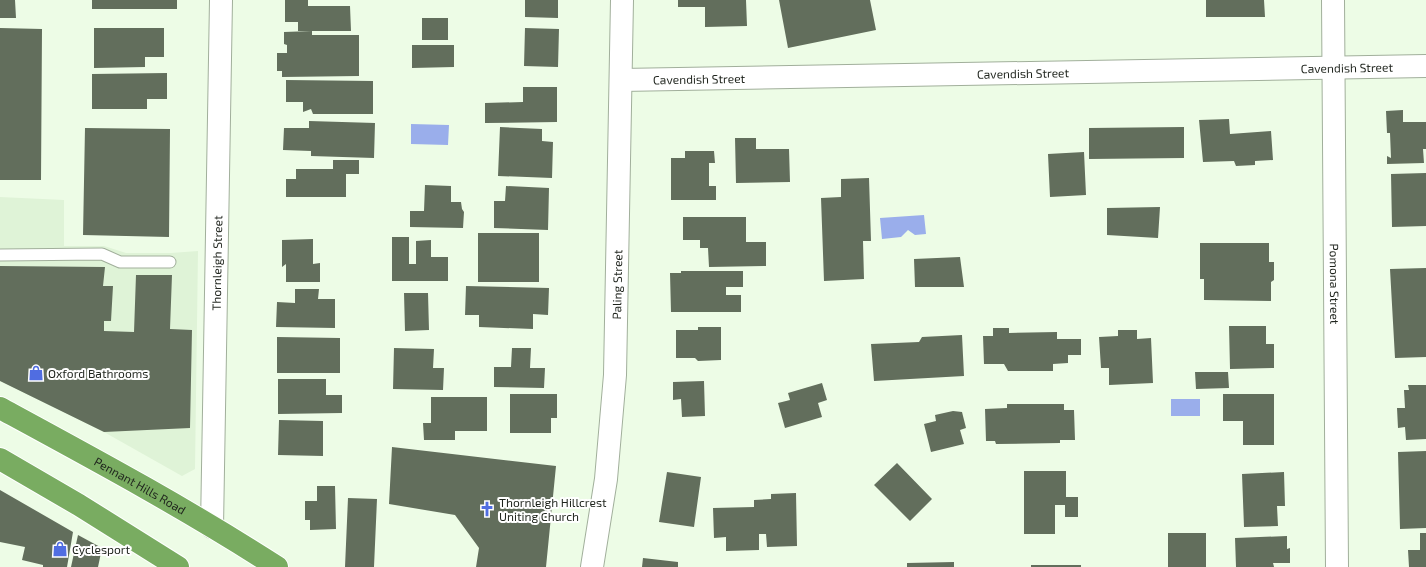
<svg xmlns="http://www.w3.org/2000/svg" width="1426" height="567" font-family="'Exo 2',sans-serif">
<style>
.built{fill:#dff3d7}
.water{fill:#9aaeeb}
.building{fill:#626e5c}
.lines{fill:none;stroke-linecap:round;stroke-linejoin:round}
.lane-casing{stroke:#a1af9b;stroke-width:13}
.street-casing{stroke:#a1af9b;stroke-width:24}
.highway-casing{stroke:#fff;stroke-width:24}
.lane{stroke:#fff;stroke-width:11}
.street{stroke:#fff;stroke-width:22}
.highway{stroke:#79ac61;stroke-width:22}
.labels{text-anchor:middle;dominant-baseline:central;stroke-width:4;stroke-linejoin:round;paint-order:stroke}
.street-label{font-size:12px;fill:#1f241d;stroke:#fff}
.poi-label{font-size:12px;fill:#1f241d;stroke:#fff;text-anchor:start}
</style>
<rect width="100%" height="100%" fill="#edfce6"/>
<!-- built -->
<path class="built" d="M0,197l64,3v46h40l22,7h45l27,-2 -3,218 -13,7 -78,-44 -104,-51z"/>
<!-- water -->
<path class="water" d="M411,124l38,1 -1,20 -37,-1z
M924,215l2,19 -11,1 -7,-5 -7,7 -19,2 -2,-21z
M1171,399h29v17h-29z"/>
<!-- building -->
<path class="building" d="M0,0h15l1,18h-16z
M92,0h85v9h-85z
M285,0h23v6h42l1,25h-53v-9h-13z
M525,0h33v18l-33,-1z
M678,0h68l1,26 -42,1v-20h-27z
M779,0h91l6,30 -88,18z
M1206,0h58l1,17h-59z
M422,18h26v22h-26z
M0,28l42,1 -1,151h-41z
M94,28h70v29h-19v10l-51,1z
M525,28l34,1 -1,38 -34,-1z
M312,31v4h47v41l-77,1v-6h-5v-18h10v-8l-3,-1v-12z
M412,45h42v22l-42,1z
M167,73v26h-20v10h-55v-35z
M286,80l87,1v33h-60l-2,-5 -8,3v-10h-17z
M523,87h34v35l-72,1v-20l38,-1z
M1403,110v12h23v27h-3l1,14 -37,1v-8l4,2 -1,-25h-3l-1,-22z
M1229,119l1,15 41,-3 2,29 -18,1v4l-19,1 -2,-5 -31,1 -4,-42z
M309,121l66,2 -1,35 -63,-2v-5l-28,-1 1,-22h25z
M500,127l42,2v12l11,1 -1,36 -54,-2z
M1184,127v31l-95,1v-31z
M85,128l85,1 -1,108 -86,-2z
M735,138h21v11h33l1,33 -54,1z
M685,151h29l1,12h-6v23h7v14h-45v-42h14z
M1084,152l2,43 -36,2 -2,-43z
M333,160h26v14h-13v23h-60v-18h10v-10h37z
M1426,173v53l-34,1 -1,-53z
M869,178l2,63h-8l1,38 -40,2 -3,-83 20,-1v-18z
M425,185l26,1v16h10l1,7 2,3 -1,16 -53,-1v-16h14z
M506,186l43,2 -1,42 -54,-2v-27h11z
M1160,207l-2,31 -51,-3v-27z
M683,217h63v25h20v24l-57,1 -1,-19h-8v-8h-17z
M478,233h61v49h-61z
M392,237h17v27h7v-23l15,-1v17h17v24h-56z
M313,239v25l7,-1v19h-34v-18l-4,3v-27z
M1200,243h69v19h5v18l-3,2v19l-67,-1v-21h-4z
M960,257l4,30h-49l-1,-28z
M0,266l105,1 -2,19h10l-2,35h-7v10l30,1 2,-57h36l-2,54 22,1 -2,98 -86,4 -104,-51z
M1426,268v89l-31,1 -5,-89z
M681,271h62v16h-17v8h15v17h-70l-1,-39h11z
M466,286l83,2 -1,27 -15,-1v15l-54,-2v-12h-14z
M295,289h24l-1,10h17v29l-59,-1 1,-25 18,1z
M404,293h24l1,37 -24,1z
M1229,326h37v18h8v24l-44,1z
M698,327h23v33l-23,1 -3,-3h-19v-28h22z
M993,328h16v5l48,-1v7h24v16h-13v8l-15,1v7h-45l-4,-7h-20l-1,-28h10z
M1118,330h19v9l14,-1 2,45 -44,2v-17h-8l-2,-31 19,-1z
M962,335l2,41 -90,5 -3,-37 48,-2 3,-5z
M277,337l63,1v35h-63z
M394,348l40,1 -1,19h11l-1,22 -50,-1z
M512,348h19l-1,20h15l-1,20 -50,-1v-20h17z
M1195,372h33l1,16 -33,1z
M278,379h48v16h16v18l-64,1z
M704,381l1,35 -23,1 -1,-18 -8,1v-18z
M822,383l5,17 -9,3 4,14 -37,11 -7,-25 12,-3 -2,-7z
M1408,385h18v54l-20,1 -1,-13 -7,1 -1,-20h8l-1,-18h5z
M510,394h47v24h-6v15h-41z
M1223,394h51v51h-31v-24h-20z
M431,397h56v34h-32v9h-31l-1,-17h8z
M1007,404h57v6h10l1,30h-15v3l-64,1 -1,-3h-9l-1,-32 22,-1z
M953,411l9,1 4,16 -6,2 4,14 -33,8 -7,-28 12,-3 -1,-6z
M279,420l44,1v35l-45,-1z
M392,447l164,19 -10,101h-70l3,-19 -24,-33 -66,-11z
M1426,451v77l-26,1 -2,-77z
M897,463l35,36 -22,22 -36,-36z
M1024,471h42v26h12v20h-13v-12h-10v29h-31z
M667,472l34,5 -7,50 -35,-5z
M1284,472l1,34h-8l1,20 -34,1 -2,-53z
M317,486h18l1,43 -26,1v-10h-5v-19h12z
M0,490l73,42 -6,35h-24v-2l-21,-5 3,-13 -25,-5z
M796,493l1,53 -30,1 -1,-13h-7v16l-33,1v-14l-12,1 -1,-30 41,-1v-7l17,-1v-5z
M348,498l29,1 -3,68h-29z
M1168,533h38v34h-38z
M1420,533h6v34h-17l-1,-17h12z
M78,535l24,13 -4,19h-27z
M1287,536v13l3,-1v15h-17l1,4h-38l-1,-29z
M643,558l35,4v5h-36z
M954,562v5h-47v-4z
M1031,565h50v2h-50z"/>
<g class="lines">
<!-- lane casing -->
<g class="lane-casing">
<path id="lane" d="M0,255l102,-1 18,8h50"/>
</g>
<!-- street casing -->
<g class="street-casing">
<g id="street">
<path id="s1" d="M1333,0l4,567"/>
<path id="s2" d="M621,80l805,-14"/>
<path id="s3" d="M212,527l9,-527"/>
<path id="s4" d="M592,567l14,-88 9,-104 7,-375"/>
</g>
</g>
<!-- highway casing -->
<g class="highway-casing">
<g id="highway">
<path id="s5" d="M0,408c94,51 187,101 277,159"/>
<path d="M0,459l79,46 99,62"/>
</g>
</g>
<!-- lane -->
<use href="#lane" class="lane"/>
<!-- street -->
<use href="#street" class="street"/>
<!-- highway -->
<use href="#highway" class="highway"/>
</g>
<!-- icons -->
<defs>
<g id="shop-bare" transform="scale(1.2)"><path d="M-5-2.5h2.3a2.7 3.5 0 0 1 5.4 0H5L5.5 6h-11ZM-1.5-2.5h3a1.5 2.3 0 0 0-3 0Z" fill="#506de1" stroke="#fff" stroke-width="2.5" paint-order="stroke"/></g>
<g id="church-bare" transform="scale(1.2)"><path d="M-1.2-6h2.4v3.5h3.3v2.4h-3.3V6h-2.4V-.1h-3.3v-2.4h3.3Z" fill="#506de1" stroke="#fff" stroke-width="2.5" paint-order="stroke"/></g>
</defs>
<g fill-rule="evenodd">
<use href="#shop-bare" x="36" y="373"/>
<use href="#church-bare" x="487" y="509"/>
<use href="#shop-bare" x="60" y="549"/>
</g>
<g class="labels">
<!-- street labels -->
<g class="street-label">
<text stroke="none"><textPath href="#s2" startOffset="726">Cavendish Street</textPath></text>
<text stroke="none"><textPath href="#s2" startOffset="402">Cavendish Street</textPath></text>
<text stroke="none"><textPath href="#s2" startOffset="78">Cavendish Street</textPath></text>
<text stroke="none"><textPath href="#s3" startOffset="264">Thornleigh Street</textPath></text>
<text stroke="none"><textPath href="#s4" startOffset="284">Paling Street</textPath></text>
<text stroke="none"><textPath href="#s1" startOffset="284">Pomona Street</textPath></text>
<text stroke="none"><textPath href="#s5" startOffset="160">Pennant Hills Road</textPath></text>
</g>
<!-- poi labels -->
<g class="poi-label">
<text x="48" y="373">Oxford Bathrooms</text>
<text x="499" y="502">Thornleigh Hillcrest<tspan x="499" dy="14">Uniting Church</tspan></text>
<text x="72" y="549">Cyclesport</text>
</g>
</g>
</svg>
